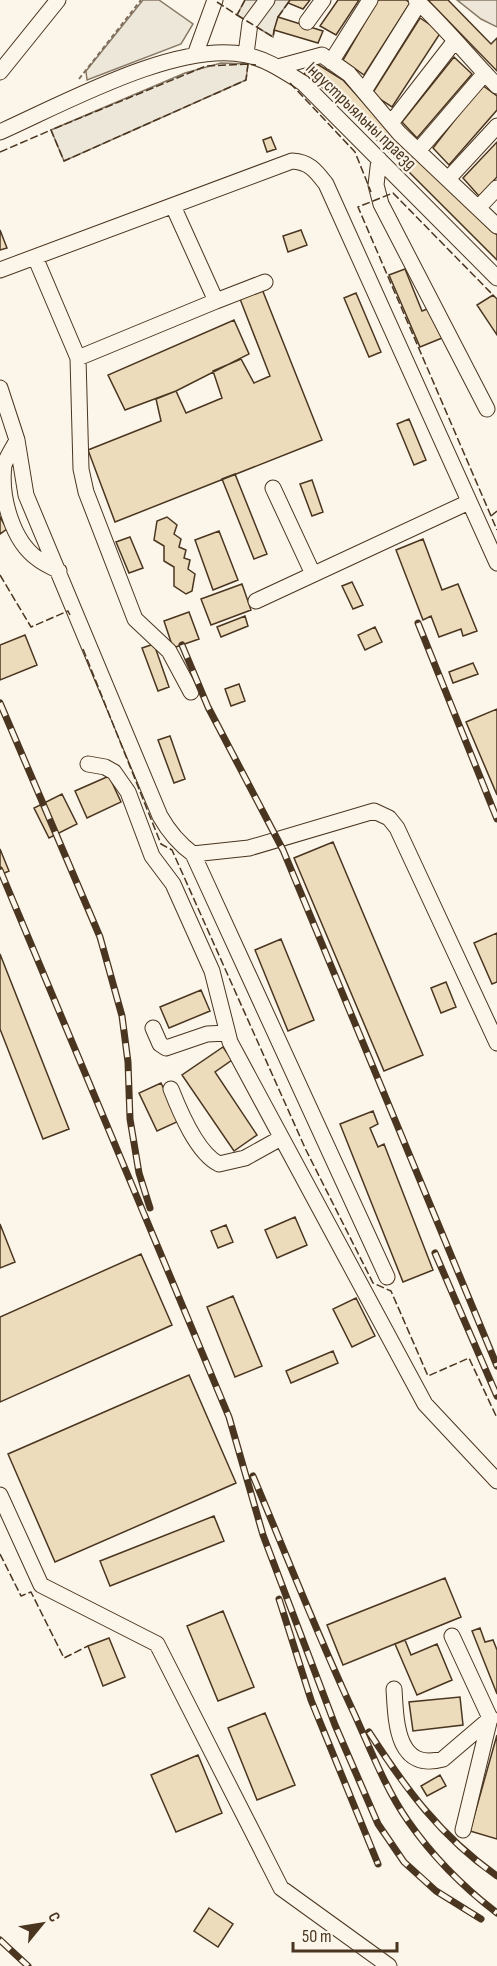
<svg xmlns="http://www.w3.org/2000/svg" width="497" height="1966" font-family="'Sofia Sans Condensed',sans-serif">
<style>
.green{fill:#ede6d9;stroke:#887966;stroke-width:1.5}
.parking{fill:#ede7d9;stroke:#887966;stroke-width:1.5}
.building{fill:#ecdcbc;stroke:#4a3520;stroke-width:1.5}
.lines{fill:none;stroke-linecap:round;stroke-linejoin:round}
.minor-casing{stroke:#4a3520;stroke-width:17}
.path{stroke:#7f6f5c;stroke-width:2;stroke-dasharray:4.5 3;stroke-linecap:butt}
.minor{stroke:#fbf6e9;stroke-width:15}
.rail-casing{stroke:#4a3520;stroke-width:7}
.rail{stroke:#fbf6e9;stroke-width:4.5;stroke-dasharray:14;stroke-linecap:butt}
.fence{stroke:#4a3520;stroke-width:1.5;stroke-dasharray:8 3;stroke-linecap:butt}
.labels{text-anchor:middle;dominant-baseline:central;stroke-width:4.5;stroke-linejoin:round;paint-order:stroke}
.street-label{font-size:18px;fill:#4a3520;stroke:#fbf6e9}
</style>
<rect width="100%" height="100%" fill="#fbf6e9"/>
<!-- green -->
<path class="green" d="M457,0h40v27l-16,-8z"/>
<!-- parking -->
<path class="parking" d="M143,0h16l34,24 -12,20 -94,36 -1,-9z
M245,0h45l-12,17 -5,20 -36,-22z
M221,63l27,1 -2,16 -182,81 -13,-31 134,-57z"/>
<!-- building -->
<path class="building" d="M290,0h20l-7,9 -15,-6z
M338,0h21l-23,35 -16,-9z
M378,0h28l4,3 -46,72 -21,-15z
M428,0h20l43,44 6,-6v33z
M278,17l45,14 -5,12 -44,-13z
M420,18l21,14 -49,75 -20,-13z
M454,57l18,17 -55,64 -15,-16z
M314,62l29,18 49,54 105,101v25l-166,-166 -27,-20z
M482,85l15,11v14l-48,55 -16,-17z
M271,137l5,12 -9,3 -4,-12z
M497,142v35l-18,19 -16,-18z
M0,230l7,18 -7,2z
M301,230l6,15 -19,7 -5,-16z
M405,269l17,42 8,-3 12,30 -22,9 -31,-72z
M262,289l60,151 -207,82 -27,-72 73,-29 -5,-22 20,-8 10,22 36,-15 -9,-27 28,-12 13,24 16,-7 -30,-77z
M356,293l25,59 -12,5 -25,-59z
M493,295l4,4v36l-20,-30z
M234,320l15,34 -73,37 -51,19 -17,-35z
M409,419l17,41 -12,5 -17,-41z
M235,474l32,80 -13,5 -32,-80z
M312,480l11,32 -11,4 -12,-32z
M0,517l7,12 -7,5z
M167,517l10,8 -3,9 7,5 -2,8 7,3 -2,8 6,2 -2,9 7,5 -3,17 -6,3 -12,-8v-19l-10,-6v-15l-10,-6 3,-19z
M219,531l19,49 -25,10 -18,-50z
M130,537l13,31 -14,5 -13,-31z
M423,539l19,51 16,-6 19,47 -14,5 -2,-7 -22,8 -8,-21 -8,4 -27,-70z
M352,582l11,23 -10,4 -11,-23z
M242,584l9,26 -40,15 -10,-26z
M189,612l10,27 -26,9 -9,-27z
M245,616l3,10 -27,11 -4,-10z
M375,627l7,15 -17,8 -7,-15z
M25,635l12,30 -37,15v-35z
M154,644l15,43 -11,4 -16,-43z
M473,663l5,11 -25,9 -4,-11z
M239,684l6,17 -14,5 -6,-17z
M497,709v86l-31,-73z
M170,736l15,43 -11,4 -16,-43z
M109,776l12,26 -34,16 -12,-27z
M62,794l15,30 -28,14 -15,-30z
M333,842l90,213 -39,16 -90,-213z
M0,849l9,22 -9,4z
M497,933v49l-5,2 -18,-41z
M281,939l33,81 -26,11 -33,-81z
M0,954l69,175 -26,10 -43,-110z
M446,982l10,25 -15,6 -10,-25z
M201,990l9,21 -41,17 -9,-21z
M223,1047l9,13 -17,12 42,63 -23,16 -52,-76z
M161,1083l18,38 -22,10 -18,-38z
M373,1111l5,13 -8,4 8,19 6,-3 49,126 -30,12 -63,-158z
M295,1217l12,28 -30,13 -12,-28z
M0,1224l15,38 -15,6z
M226,1225l7,17 -15,6 -7,-17z
M141,1254l31,71 -172,77v-85z
M233,1296l29,70 -27,11 -28,-70z
M356,1298l19,38 -23,11 -19,-38z
M333,1351l5,12 -47,20 -5,-12z
M189,1375l47,108 -181,79 -47,-108z
M214,1516l10,25 -114,45 -10,-25z
M445,1578l16,39 -118,48 -16,-40z
M223,1611l31,76 -36,14 -31,-75z
M480,1628l5,14 8,-2 4,10v44l-25,-63z
M109,1638l16,39 -22,9 -15,-40z
M405,1640l6,15 26,-11 15,36 -35,15 -22,-51z
M460,1697l3,28 -50,6 -4,-29z
M265,1713l30,72 -38,15 -29,-72z
M497,1735v104l-27,-8z
M198,1755l24,58 -46,19 -25,-57z
M440,1775l6,11 -19,10 -6,-10z
M209,1908l24,16 -15,23 -24,-16z"/>
<g class="lines">
<!-- minor casing -->
<g class="minor-casing">
<path id="minor" d="M416,0c29,27 53,57 81,86
M307,22l16,-22
M246,54l4,-31 17,-23
M195,55l20,-55
M331,62l39,-62
M278,67l44,-12 27,19 50,59 98,93
M0,72l58,-72
M364,91l55,-88
M391,123l63,-81
M0,132c63,-28 178,-92 246,-77 21,4 39,17 57,28l194,195
M418,151l67,-78
M379,159l-3,26 5,19 106,205
M448,179l49,-53
M173,206l43,95 49,-19
M478,208l19,-20
M35,257l43,101 138,-57
M0,270l292,-109c18,1 24,10 34,23l171,379
M78,358l3,111 5,23 49,127 34,32 22,41
M0,388l17,52 9,55 134,321c9,16 18,27 33,38l56,-6 125,-37 15,7 8,10 100,215
M17,440c-4,8 -10,17 -13,25 -4,31 8,76 34,94 6,5 14,8 21,12
M273,488l40,86
M256,601l213,-99
M88,764l17,3 9,5 14,20 24,64 21,28 39,87 18,71 195,362 72,77
M193,854l194,423
M153,1028l7,16 6,4 41,-14 20,-1
M171,1089c9,23 26,64 48,75l26,-6 36,-20
M0,1495l41,90 116,59 124,244 108,78
M452,1636l38,82 -27,112
M394,1689c2,32 2,83 49,70l48,-41"/>
</g>
<!-- path -->
<path class="path" d="M79,79l62,-79"/>
<!-- minor -->
<use href="#minor" class="minor"/>
<!-- rail casing -->
<g class="rail-casing">
<path id="rail" d="M418,623l79,196
M182,645l26,62 75,143 214,516
M0,703l100,234 22,79 6,46 2,57 9,54 11,35
M0,870l229,547 34,118 72,190 43,99 26,38 32,29 45,28
M435,1253l62,143
M253,1476c33,78 64,158 100,235 17,37 32,77 55,110 25,36 55,66 89,92
M279,1599l32,101 67,164
M369,1732c37,57 71,104 128,144
M0,1940l28,26"/>
</g>
<!-- rail -->
<use href="#rail" class="rail"/>
<!-- fence -->
<path class="fence" d="M217,2l20,13 8,-15
M237,15l36,22 1,-7
M278,17l10,-14
M248,64l-42,2 -155,64 13,31 182,-81 2,-16 8,1
M290,83l65,69 16,40
M0,152l51,-22
M497,511l-6,5 6,14
M491,516l-133,-309 35,-14 100,102
M0,575l31,52 37,-16 2,4
M83,649l78,195 11,6 134,300 67,133 18,8 37,85 41,-18 28,60
M0,1554l21,42 10,-4 33,66 24,-12"/>
</g>
<g class="labels">
<!-- street labels -->
<g class="street-label">
<text transform="translate(361 116) rotate(44)">Індустрыяльны праезд</text>
</g>
</g>
<!-- north arrow -->
<g transform="translate(42 1924) rotate(60)" stroke="#fbf6e9" stroke-width="4.5" paint-order="stroke">
<path d="M0-4.5L10 22L0 15L-10 22Z" fill="#4a3520"/>
<text y="-9" font-size="16" font-weight="bold" text-anchor="middle" fill="#4a3520">С</text>
</g>
<!-- scale -->
<path d="M293 1942v9h104v-9" fill="none" stroke="#4a3520" stroke-width="3"/>
<text x="302" y="1942" font-size="18" fill="#4a3520" stroke="#fbf6e9" stroke-width="4.5" paint-order="stroke">50 m</text>
</svg>
